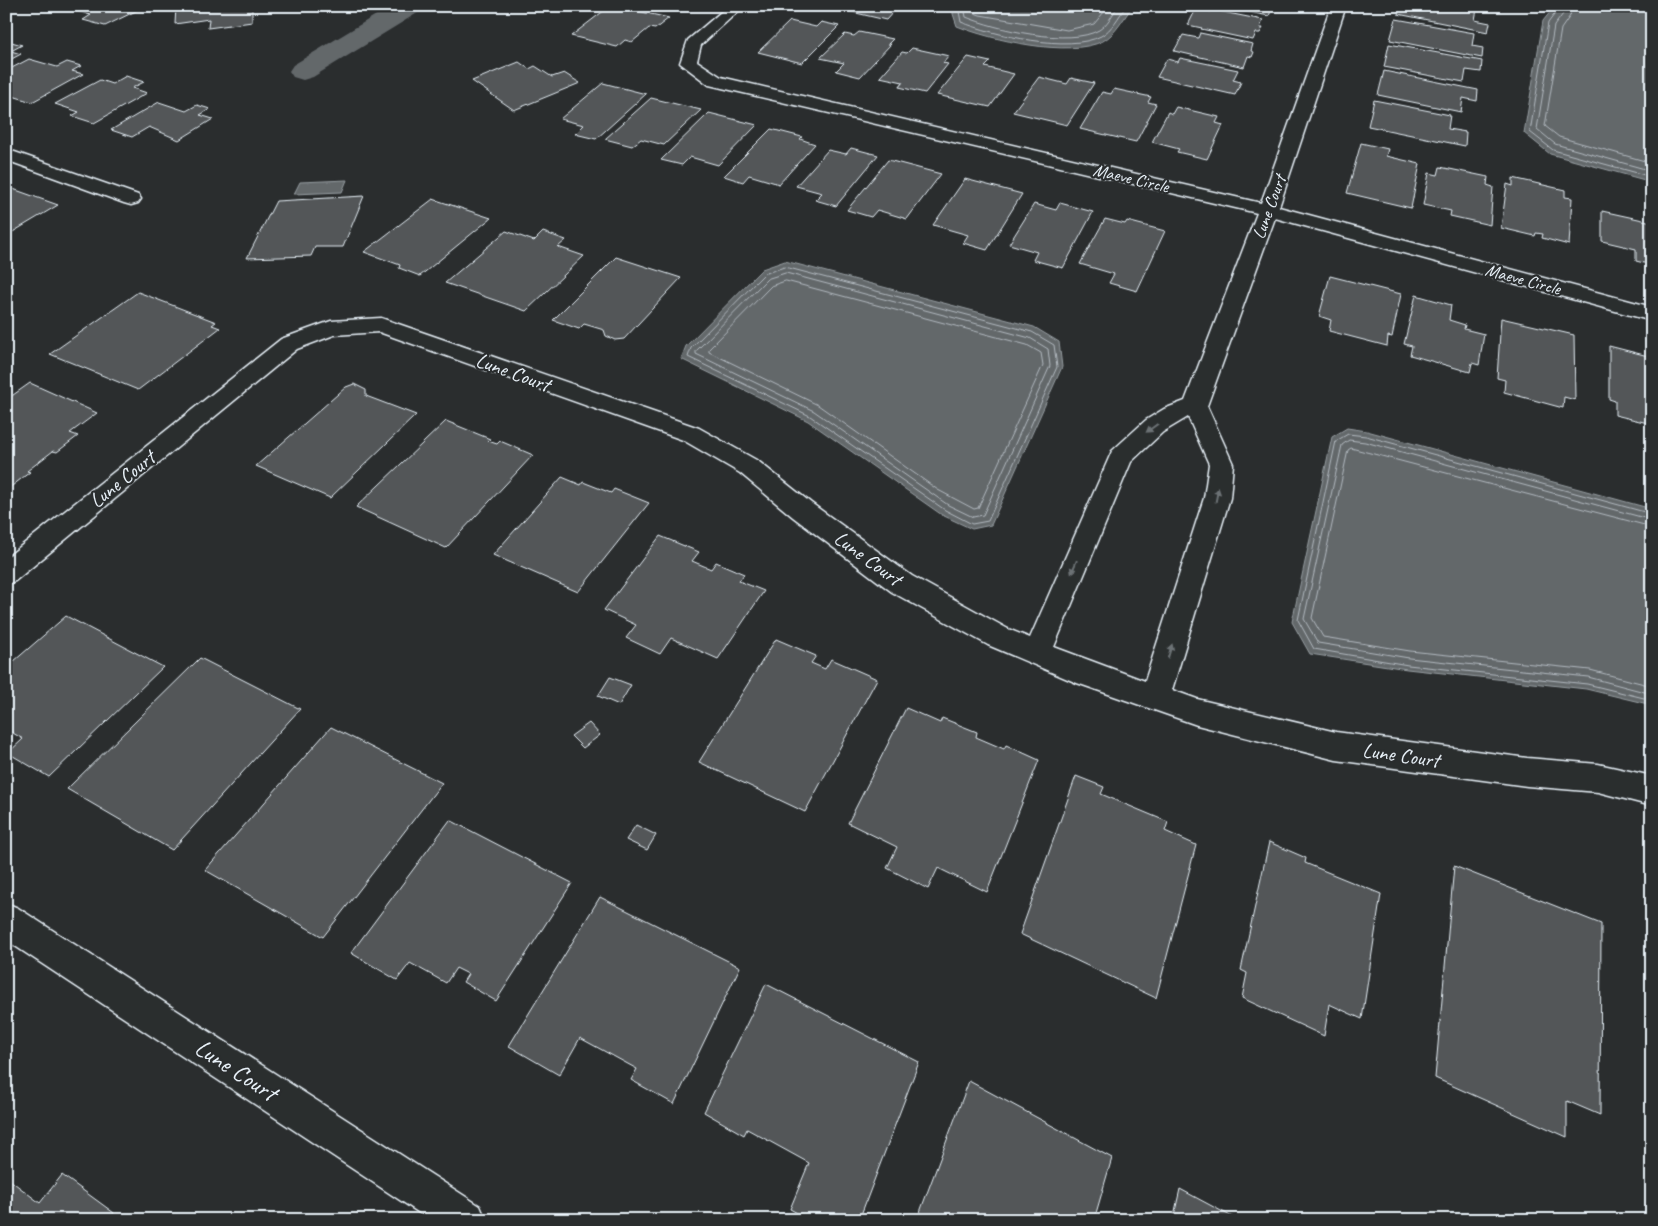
<svg xmlns="http://www.w3.org/2000/svg" width="1658" height="1226" font-family="Caveat,sans-serif">
<style>
.water{fill:#63686b;stroke:#989fa3}
.lines{fill:none;stroke-linecap:round;stroke-linejoin:round}
.shore{stroke:#b3bac0;stroke-width:1}
.canal{fill:#63686b;fill-rule:evenodd}
.building{fill:#535759;stroke:#e8f1f8}
.minor-casing{stroke:#e8f1f8;stroke-width:3}
.minor{fill:#2a2d2e;fill-rule:evenodd}
.oneway{fill:#6c7275}
.labels{text-anchor:middle;dominant-baseline:central;stroke-width:4.5;stroke-linejoin:round;paint-order:stroke}
.far-street-label{font-size:18px;fill:#e8f1f8;stroke:#2a2d2e}
.street-label{font-size:21px;fill:#e8f1f8;stroke:#2a2d2e}
.near-street-label{font-size:25px;fill:#e8f1f8;stroke:#2a2d2e}
</style>
<rect width="100%" height="100%" fill="#2a2d2e"/>
<filter id="ink" filterUnits="userSpaceOnUse"><feTurbulence type="fractalNoise" baseFrequency=".02" numOctaves="2"/><feDisplacementMap in="SourceGraphic" scale="10" xChannelSelector="R" yChannelSelector="G"/><feConvolveMatrix kernelMatrix="1 2 1 2 8 2 1 2 1" color-interpolation-filters="sRGB"/></filter>
<g filter="url(#ink)">
<!-- water -->
<path class="water" d="M953,6h180c-9,11 -17,28 -30,35 -34,17 -111,-1 -146,-15l-4,-12z
M1555,6h97v176l-102,-28 -26,-21 19,-112z
M347,180l-5,12 -48,2 6,-12z
M785,261l249,66 25,15 3,25 -71,158 -19,4 -30,-14 -134,-94 -127,-62 5,-13 76,-77z
M1347,428l20,3 285,78v196l-66,-16 -179,-20 -97,-15 -18,-32 40,-185z"/>
<g class="lines">
<!-- shore -->
<path class="shore" d="M958,6l3,16c33,13 108,31 140,14 11,-6 18,-20 25,-30
M964,6l2,11c29,12 104,30 133,13 8,-5 14,-16 19,-24
M972,6v6l8,3 87,15 27,-6 15,-18
M1558,6l-1,5 -9,12 -18,109 23,18 99,27
M1564,6l-1,8 -9,12 -17,103 18,15 97,27
M1572,6l-2,10 -9,13 -16,97 14,11 93,26
M785,267l247,65 22,13 3,22 -69,154 -16,3 -27,-14 -135,-94 -122,-59 3,-9 73,-74z
M786,273l244,65 18,11 2,17 -67,149 -10,2 -25,-12 -134,-94 -118,-57v-3l71,-72z
M786,281l241,64 14,8 2,12 -65,143 -4,1 -36,-19 -120,-85 -109,-53v-3l62,-63z
M1652,514l-286,-78 -18,-2 -12,7 -38,179 16,29 94,16 179,19 65,16
M1652,520l-287,-78 -16,-2 -7,5 -38,174 14,24 91,15 179,19 64,17
M1652,527l-301,-79 -3,2 -36,168 11,19 87,14 180,19 62,16"/>
<!-- canal -->
<path class="canal" d="M391,6h32l-4,6 -106,65 -10,3 -10,-3 -4,-6 4,-6z"/>
</g>
<!-- building -->
<path class="building" d="M80,6h66l-41,20 -22,-6 8,-5 -18,-5z
M176,6h76v16l-44,6 1,-9 -34,5z
M610,6h5l54,12 -14,11 -6,-1 -17,14 -7,-2 -8,7 -46,-11z
M826,6h59l-2,3 11,2 -8,9z
M1219,6h54l-4,10z
M1400,6h63l14,3 -2,11 15,3 -2,9 -90,-18z
M1196,9l15,3 2,-2 50,10 -3,8h3l-3,5h-4l-3,7 -52,-11 1,-1 -14,-3z
M1396,19l78,14 -2,13 11,2 -1,10 -92,-18z
M790,21l26,6 5,-5 18,4 -37,37 -44,-11z
M859,32l34,7 -5,5h3l-31,33 -24,-6 8,-8 -24,-5 25,-24 9,2z
M1200,33l53,11 -2,7 3,1 -2,5 -4,-1 -4,11 -70,-16 9,-16 15,3z
M8,41l14,4 -11,6 10,3 -15,8z
M1389,44l93,17 -1,11 -15,-2 -2,12 -80,-15z
M912,48l37,8 -6,7 5,1 -23,29 -26,-6 4,-5 -23,-5 22,-25 5,1z
M968,57l22,5 -5,5 29,7 -24,33 -53,-12z
M1180,58l58,12 -5,10 8,2 -6,13 -78,-18 10,-18 11,3z
M29,59l28,8 10,-5 14,4 -9,5 11,3 -51,28 -26,-8v-23z
M519,62l10,7 6,-3 17,11 12,-4 16,10 -66,27 -42,-29z
M1384,71l94,19 -1,11 -14,-3 -2,14 -83,-17z
M126,76l18,6 -12,6 15,5 -53,30 -22,-7 7,-4 -24,-8 45,-24 12,4z
M1039,77l28,7 4,-6 23,5 -27,42 -54,-13z
M603,83l43,11 -50,45 -21,-5 9,-9 -24,-6z
M1114,89l37,8 -3,5 8,2 -20,38 -56,-13 22,-37 9,2z
M651,98l50,12 -37,35 -23,-6 -9,7 -27,-7z
M1374,100l76,15 -2,14 18,3 -1,14 -97,-20z
M159,102l27,9 11,-6 13,4 -10,6 13,4 -34,21 -30,-13 -17,10 -21,-7z
M1176,107l43,10 -3,6 7,2 -16,34 -30,-7 2,-3 -27,-7 16,-30 4,2z
M709,113l48,12 -39,40 -28,-8 -8,8 -21,-5z
M771,129l31,8 -2,2 15,5 -36,40 -30,-9 -6,7 -19,-6z
M1361,143l27,6 -2,7 34,8 -9,44 -64,-15z
M851,148l27,7 -42,51 -21,-6 7,-7 -26,-7 32,-36 18,4z
M888,160l53,14 -34,45 -30,-9 -6,7 -24,-7z
M1440,167l48,10 -1,8 6,2 -3,38 -40,-9 1,-5 -28,-6 6,-32 9,2z
M1513,178l52,12v7l7,1 -3,47 -27,-7 1,-4 -7,-1 -1,3 -34,-8 6,-44 6,2z
M965,179l57,15 -35,56 -24,-7 5,-8 -35,-10z
M13,189l45,16 -52,31v-44z
M364,196l-21,51h-28l-4,9 -64,2 29,-57z
M433,199l58,19 -71,58 -21,-8 1,-3 -36,-13z
M1060,203l33,9 -30,56 -30,-8 4,-8 -28,-8 25,-40 22,6z
M1602,211l50,11v43l-16,-4v-12l-34,-8z
M1105,219l20,5 2,-3 38,10 -28,60 -28,-8 5,-9 -34,-10z
M506,231l28,10 9,-9 23,8 -8,7 26,9 -58,55 -81,-28z
M616,257l65,21 -57,61 -9,1 -9,-4 -2,-6 -20,-6 -5,5 -26,-9z
M1330,276l71,18 -9,43 -4,-1 -1,10 -58,-15 2,-11 -12,-4z
M138,292l78,30 -4,3 8,3 -82,62 -88,-36z
M1416,295l35,10 -2,15 16,5 -1,4 20,5 -5,31 -7,-2 -2,9 -60,-17 2,-9 -8,-2z
M1501,318l73,17 1,65 -11,-3 -1,11 -59,-16 1,-12 -8,-2z
M1609,346l43,11v67l-37,-9v-14l-6,-2z
M30,383l67,30 -27,20 8,3 -21,16 -4,-1 -26,20 3,1 -22,17 -2,-1v-88z
M354,384l12,6v6l50,19 -86,83 -74,-32 90,-79z
M446,421l44,18 -2,2 9,3 3,-3 33,14 -87,93 -90,-41z
M562,477l19,8 2,-3 28,11 3,-4 35,14 -71,89 -85,-37z
M660,536l39,16 -7,9 19,8 5,-7 28,12 -5,7 25,10 -46,68 -47,-21 -11,16 -34,-16 10,-13 -32,-15z
M66,616l97,51 -114,110 -41,-24 15,-14 -17,-10v-12l5,-4 -5,-3v-42z
M776,639l40,17 -5,7 14,6 6,-10 46,20 -72,133 -106,-50z
M200,658l100,51 -128,141 -105,-61z
M610,677l21,8 -12,20 -21,-9z
M906,708l34,15 2,-5 35,14 -1,5 28,12 2,-4 33,15 -52,132 -49,-24 -10,21 -41,-21 10,-21 -49,-24z
M589,723l11,12 -17,13 -12,-12z
M331,727l111,56 -119,154 -118,-67z
M1076,776l28,11 -3,7 67,28 -3,9 31,14 -40,153 -136,-64z
M450,820l122,63 -76,118 -33,-19 5,-8 -12,-6 -10,15 -36,-20 -13,17 -46,-27z
M636,825l20,10 -9,15 -21,-10z
M1269,842l37,16 -1,5 76,31 -19,125 -33,-15 -5,32 -82,-38 5,-25 -6,-3z
M1454,866l147,58 -1,191 -33,-14v36l-132,-59z
M600,897l140,70 -66,137 -43,-24 6,-11 -57,-31 -21,37 -50,-29z
M766,984l153,78 -60,158h-49l-20,-11 19,-46 -62,-34 -3,6 -40,-23z
M969,1081l143,77 -18,62h-177z
M62,1175l52,38 -4,7h-104v-43l34,26z
M1180,1189l58,31h-65z"/>
<g class="lines">
<!-- minor casing -->
<g class="minor-casing">
<path id="minor" d="M728,6h16l-43,39 -4,16 24,16 540,126 70,-197h15l-67,201 373,100v14l-377,-103 -68,188 26,58 -3,34 -58,192 25,9 139,33 191,26 71,6 54,12v30l-54,-14 -71,-6 -191,-26 -139,-35 -120,-42 -89,-38 -96,-53 -99,-75 -53,-44 -57,-33 -304,-108 -45,3 -37,14 -282,232 -9,3v-26l275,-219 50,-18 50,-3 318,110 59,33 53,42 101,73 96,53 22,9 82,-187 34,-31 18,-11 21,-8 72,-188 -548,-128 -29,-22 8,-23zM1188,417l21,47 -5,34 -59,183 -91,-34 77,-185 32,-30z
M6,149l132,46 3,4 -3,4 -7,2 -7,-2 -118,-43z
M6,903l12,5 462,298 6,14h-56l-424,-280z"/>
</g>
<!-- minor -->
<use href="#minor" class="minor"/>
</g>
<!-- one-way arrows -->
<defs><path id="oneway-solid" d="M-6-.8H1V-3.2L6.5 0L1 3.2V.8H-6Z" transform="scale(1.25)"/></defs>
<g class="oneway">
<use href="#oneway-solid" transform="translate(1152 428) rotate(144)"/>
<use href="#oneway-solid" transform="translate(1217 495) rotate(-79)"/>
<use href="#oneway-solid" transform="translate(1074 567) rotate(113)"/>
<use href="#oneway-solid" transform="translate(1170 651) rotate(-73)"/>
</g>
</g>
<g class="labels">
<!-- far-street labels -->
<g class="far-street-label">
<text transform="translate(1131 178) rotate(13)">Maeve Circle</text>
<text transform="translate(1269 207) rotate(-70)">Lune Court</text>
<text transform="translate(1523 279) rotate(15)">Maeve Circle</text>
</g>
<!-- street labels -->
<g class="street-label">
<text transform="translate(513 372) rotate(20)">Lune Court</text>
<text transform="translate(122 479) rotate(-39)">Lune Court</text>
<text transform="translate(868 558) rotate(36)">Lune Court</text>
<text transform="translate(1401 755) rotate(8)">Lune Court</text>
</g>
<!-- near-street labels -->
<g class="near-street-label">
<text transform="translate(236 1070) rotate(33)">Lune Court</text>
</g>
</g>
<!-- margin -->
<rect width="1658" height="1226" fill="none" stroke="#2a2d2e" stroke-width="25"/>
<rect x="12" y="12" width="1633" height="1201" fill="none" stroke="#e8f1f8" stroke-width="2" filter="url(#ink)"/>
</svg>
